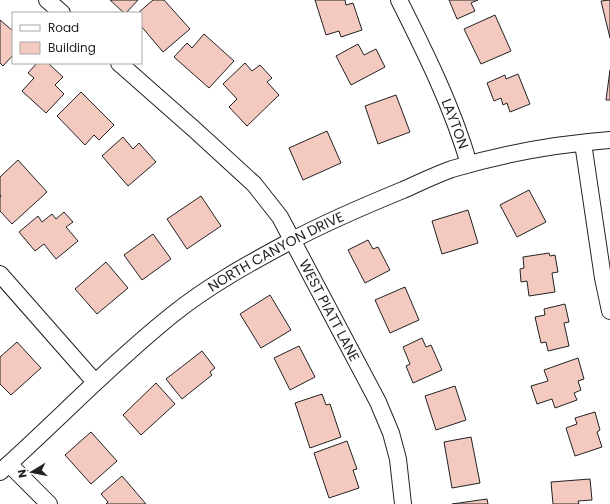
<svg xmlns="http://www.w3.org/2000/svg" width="610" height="504" font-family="Poppins,sans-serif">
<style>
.building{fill:#f3c9c0;stroke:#222}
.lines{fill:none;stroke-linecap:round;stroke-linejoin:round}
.minor-casing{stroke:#222;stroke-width:18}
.minor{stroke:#fff;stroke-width:16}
.labels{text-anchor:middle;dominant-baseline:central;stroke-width:3;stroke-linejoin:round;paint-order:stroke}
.street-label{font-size:14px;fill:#222;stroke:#fff}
</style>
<rect width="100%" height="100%" fill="#fff"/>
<!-- building -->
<path class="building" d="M110,0h28l-12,13h-2z
M153,0h11l26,29 -27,23 -22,-26v-13h-3z
M315,0h30l1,5 7,-2 9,27 -21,7 -2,-6 -13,4z
M449,0h29l-7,3 4,8 -18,8z
M610,0v38l-9,-37z
M495,15l16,36 -30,13 -17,-35z
M0,20l13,11v24l-10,11 -3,-3z
M204,34l30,27 -25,27 -35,-31 13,-14 5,5z
M358,44l6,11 12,-6 9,18 -34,18 -15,-29z
M37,63h11l15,14 -8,8 9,9 -18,19 -24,-22 12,-13 -6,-5z
M245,63l7,8 8,-6 12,13 -5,4 12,13 -32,31 -18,-19 8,-8 -14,-15z
M610,70v30h-4z
M518,74l12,30 -20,8 -3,-9 -4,2 -2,-7 -7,3 -7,-18 18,-8 1,4z
M81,92l33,33 -15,15 -5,-5 -9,10 -28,-29z
M396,95l14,37 -32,12 -13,-38z
M327,131l14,32 -38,17 -14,-32z
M123,137l10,12 6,-6 17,19 -28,24 -26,-30z
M18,160l29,32 -35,32 -12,-13v-14l1,-1 -1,-2v-17z
M529,190l17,32 -29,15 -17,-32z
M201,196l20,30 -34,23 -20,-30z
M468,210l10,33 -36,11 -10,-33z
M64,212l9,10 -7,5 12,14 -22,18 -12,-15 -9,7 -16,-19 19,-16 4,6 10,-8 4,5z
M153,234l18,25 -29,21 -18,-25z
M368,240l5,9 5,-2 12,23 -25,13 -17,-33z
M549,253l1,3 5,-1 3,17 -6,1 3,19 -26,4 -2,-15 -6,1 -1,-13 4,-1 -1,-11z
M106,262l22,26 -31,26 -22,-25z
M405,287l14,33 -29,13 -15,-33z
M270,295l21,35 -30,18 -21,-34z
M565,304l4,18 -5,1 5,23 -21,5 -2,-9 -5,1 -6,-26 10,-2 -1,-6z
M422,338l4,9 5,-2 11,25 -29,13 -7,-17 4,-2 -7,-17z
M17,342l24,26 -30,27 -11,-11v-27z
M299,346l16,31 -25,13 -16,-32z
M202,351l13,17 -5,4 2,3 -30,24 -16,-20z
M578,358l6,21 -6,2 3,9 -7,3 3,7 -22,8 -3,-9 -15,5 -6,-18 17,-5 -4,-11z
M156,383l19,21 -34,31 -18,-20z
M455,386l11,34 -30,10 -11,-34z
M322,394l4,11 4,-1 11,33 -31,11 -15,-45z
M595,412l5,18 -3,2 5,15 -27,9 -9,-28 11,-4 -2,-6z
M91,432l26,29 -26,23 -26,-29z
M471,437l9,46 -28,5 -8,-46z
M347,441l10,28 -4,1 6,18 -30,10 -15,-45z
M122,476l24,28h-40l2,-2 -7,-8z
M590,479l2,21 -14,1 1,3h-26l-2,-22z
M487,499l1,5h-36z"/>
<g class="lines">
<!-- minor casing -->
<g class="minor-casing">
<g id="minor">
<path d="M47,0l15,13"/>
<path id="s1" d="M399,0c27,54 53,106 70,164"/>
<path id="s2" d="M119,63l76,67 59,54 26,33 98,185 13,31 7,26 5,45"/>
<path d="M583,143l20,135 7,33"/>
<path d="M0,274l95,108"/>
<path d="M9,464l40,40"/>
<path id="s3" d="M0,472c58,-52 111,-108 172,-157 36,-29 76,-51 117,-73 37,-20 75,-36 114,-52 16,-7 32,-15 49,-21 50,-15 106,-25 158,-29"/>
</g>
</g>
<!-- minor -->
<use href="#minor" class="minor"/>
</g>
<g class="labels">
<!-- street labels -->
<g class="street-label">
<text stroke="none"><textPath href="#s1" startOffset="136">LAYTON</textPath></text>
<text stroke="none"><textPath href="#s3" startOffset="355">NORTH CANYON DRIVE</textPath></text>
<text stroke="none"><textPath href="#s2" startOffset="329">WEST PIATT LANE</textPath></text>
</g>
</g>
<!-- legend -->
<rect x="12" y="12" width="130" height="52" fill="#ffffff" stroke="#a7a7a7"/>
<rect x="20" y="25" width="20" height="6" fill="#ffffff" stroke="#a7a7a7"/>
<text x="48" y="32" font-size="12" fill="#222222">Road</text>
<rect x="20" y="42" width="20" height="12" fill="#f3c9c0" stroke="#a7a7a7"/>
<text x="48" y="52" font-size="12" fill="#222222">Building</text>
<!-- north arrow -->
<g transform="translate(32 472) rotate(260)" stroke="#ffffff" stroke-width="3" paint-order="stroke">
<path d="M0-3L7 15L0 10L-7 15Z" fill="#222222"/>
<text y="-6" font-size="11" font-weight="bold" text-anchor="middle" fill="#222222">N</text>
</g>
</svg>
